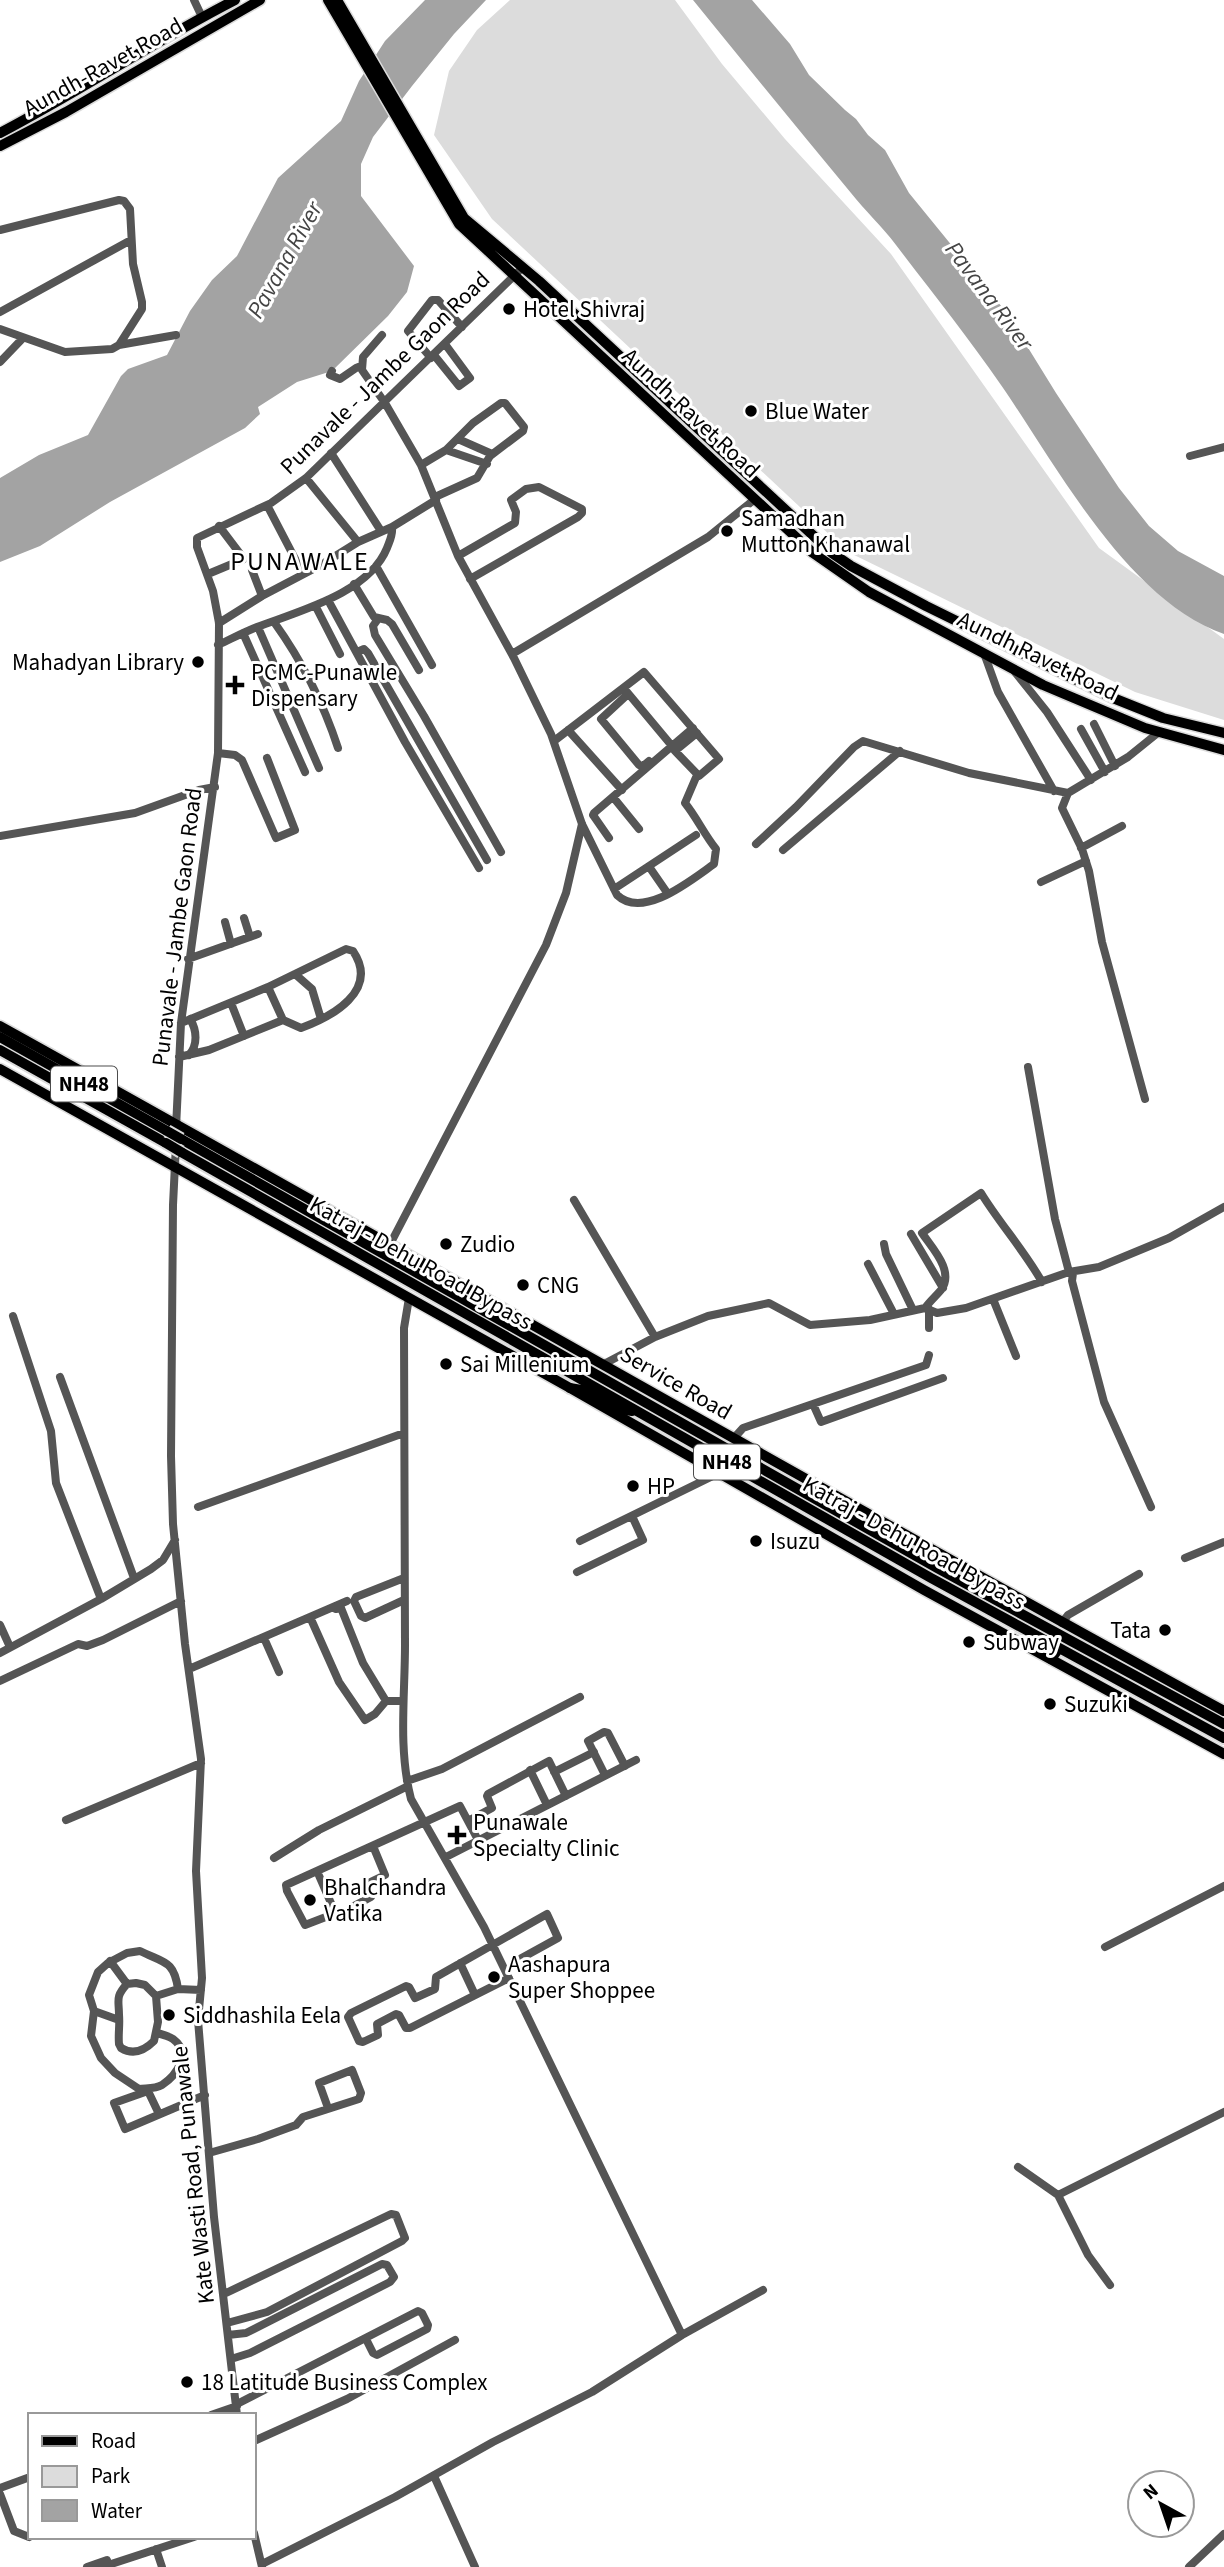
<svg xmlns="http://www.w3.org/2000/svg" width="1224" height="2567" font-family="'Source Sans 3',sans-serif">
<style>
.green{fill:#dcdcdc}
.water{fill:#a3a3a3}
.lines{fill:none;stroke-linecap:round;stroke-linejoin:round}
.major-casing{stroke:#dbdbdb;stroke-width:13}
.highway-casing{stroke:#dbdbdb;stroke-width:14}
.minor{stroke:#555;stroke-width:8}
.major{stroke:#000;stroke-width:10}
.highway{stroke:#000;stroke-width:10}
.highway-bridge-casing{stroke:#dbdbdb;stroke-width:14;stroke-linecap:butt}
.highway-bridge{stroke:#000;stroke-width:10}
.poi-dot{fill:#000;stroke:#fff;stroke-width:2.5}
.labels{text-anchor:middle;dominant-baseline:central;stroke-width:6;stroke-linejoin:round;paint-order:stroke}
.shield{fill:#fff;stroke:#4c4c4c;stroke-width:2}
.shield-label{font-size:21px;font-weight:bold;fill:#000}
.street-label{font-size:23px;fill:#000;stroke:#fff}
.poi-label{font-size:23px;fill:#000;stroke:#fff;text-anchor:start}
.water-label{font-size:24px;font-style:italic;fill:#444;stroke:#fff}
.quarter-label{font-size:26px;letter-spacing:2px;fill:#000;stroke:#fff}
</style>
<rect width="100%" height="100%" fill="#fff"/>
<!-- green -->
<path class="green" d="M510,0h165l47,64 63,75 106,115 208,294 125,91v81l-89,-28 -287,-140 -356,-333 -58,-84 15,-64 28,-41z"/>
<!-- water -->
<path class="water" d="M425,0h61l-32,34 -42,52 -39,51 -12,27v32l53,70 -7,26 -19,24 -56,55 -35,11 -39,25 2,7 -15,14 -135,74 -70,44 -40,16v-84l39,-23 49,-20 33,-59 7,-7 39,-14 23,-44 22,-31 25,-24 41,-78 63,-57 18,-40 26,-40z
M693,0h59l38,44 19,31 36,35 11,9 12,16 17,15 24,43 97,119 50,81 63,95 30,38 29,25 46,25v58c-97,-34 -167,-168 -223,-249 -33,-48 -70,-94 -105,-140 -14,-19 -31,-34 -45,-52 -53,-64 -106,-129 -158,-193z"/>
<g class="lines">
<!-- major casing -->
<g class="major-casing">
<path id="major" d="M328,0l131,224 354,329 56,39 174,93 102,43 79,22
M337,0l127,218 75,63 293,272 19,13 75,40 187,92 50,20 61,15
M0,133c80,-42 155,-92 235,-133
M0,146l66,-34 194,-112
M0,1026c409,227 814,461 1224,685
M0,1069l570,319 354,202 300,164"/>
</g>
<!-- highway casing -->
<g class="highway-casing">
<path id="highway" d="M0,1037l167,94
M0,1050l166,93
M181,1139l756,429 287,156
M181,1152l750,426 293,160
M570,1388c23,2 39,20 62,23
M703,1464l19,-5
M1051,1659l8,-11"/>
</g>
<!-- minor -->
<path class="minor" d="M194,0l8,17
M0,230l119,-30 5,1 6,8 3,55 9,38v7l-23,36 -7,4 -47,3 -65,-23
M0,312l131,-72
M382,335l-19,22 -1,13 23,33 36,62 37,91 56,102 37,76 31,90 35,71c26,25 74,-15 97,-31l2,-15c-12,-15 -19,-31 -31,-46l12,-28
M119,345l57,-10
M434,355l25,31 11,-8 -25,-34
M431,358l-23,-27 24,-31h6l24,27
M0,362l23,-24
M332,371l-2,4 10,4 16,-11 5,-2
M458,439l34,15
M331,453l50,78
M1190,456l34,-9
M421,465l25,-15 41,14
M306,478l52,64
M435,497l42,-19 13,-22 33,-25 1,-4 -19,-24h-4l-28,20 -27,27
M267,505l36,69
M458,556l57,-33 1,-11 -5,-12 15,-11 13,-2 43,22v4l-4,4 -108,62
M376,566l56,99
M252,570l10,26
M208,574l36,-15 -25,-33
M354,584l20,33 13,3 5,4 27,46
M328,600l77,142 74,126
M316,607l24,47
M378,619l-5,7 2,9 49,81 77,136
M274,622c28,39 49,80 64,126
M219,623l43,-27 59,-31 37,-23 34,-15 44,-27
M258,627l61,141
M243,633l62,139
M218,645c13,-6 26,-13 39,-18 42,-16 112,-34 130,-79 3,-8 6,-13 5,-21
M357,652l7,-3 4,4 119,207
M512,654l196,-117 47,-38
M985,656l13,36 56,99
M1015,672l32,40 44,68
M627,692l45,54
M628,694l-27,25 38,46 4,1 6,-5
M1094,724l21,42
M1081,729l24,43
M568,730l54,60
M554,741l90,-69 75,87 -20,17 -24,-25 22,-18
M218,753l17,2 7,5 34,78 19,-8 -28,-72
M1068,793l-6,15 20,41 7,22 13,71 43,157
M613,797l26,32
M0,836l135,-23 64,-23 16,-3
M609,838l-16,-23 1,-2 99,-85
M756,844l40,-37 58,-60 9,-6 106,32 99,20 60,-36 31,-25
M1081,848l41,-22
M783,850l117,-99
M650,868l18,26
M1041,882l45,-21
M614,889l82,-54
M244,918l6,19
M225,922l6,22
M188,959l70,-25
M295,974l17,15 9,30
M231,1003l13,33
M181,1023l87,-36 78,-38 7,2c27,40 -22,66 -52,77l-18,-8 -15,-33
M189,1055c9,-10 8,-25 1,-36
M179,1057l30,-7 74,-30
M1028,1067l27,152 14,53
M176,1128l5,-105 37,-270 1,-130 -6,-32 -16,-44v-9l74,-35 35,-25 212,-206
M176,1144l-3,61 -2,251 2,68 12,120 16,115 -5,112 6,107 -4,42 16,197 23,198
M574,1200l81,137
M911,1234l32,54
M884,1244l2,10 27,56
M385,1254l161,-309 20,-52 16,-69
M868,1264l26,50
M1073,1273l-1,8 32,121 47,105
M409,1298l-5,30c0,106 1,211 1,317 0,51 -7,104 6,154l73,128 198,408
M993,1299l23,57
M925,1308c5,-7 11,-12 16,-18 14,-19 -9,-42 -19,-57l59,-40c19,31 43,57 61,89
M929,1309v19
M13,1316l38,115 5,52 45,116
M604,1364l51,-27 53,-21 61,-13 41,22 60,-5 55,-12 12,5 29,-5 103,-36 30,-5 70,-29 55,-31
M60,1377l74,201
M813,1404l8,18 122,-44
M734,1438l9,-10 183,-63 3,-10
M198,1507l206,-74
M580,1541l139,-68
M1185,1558l39,-16
M577,1572l66,-32 -11,-24
M404,1600l-39,18 -4,-2 -7,-15 2,-4 48,-19
M336,1609l5,-1 22,55 23,38h16
M310,1617l29,65 26,38 10,-6 11,-13
M1062,1623l6,-8 71,-41
M0,1625l10,22
M264,1638l15,34
M0,1653l101,-54 50,-30 12,-9 12,-20
M189,1669l158,-68
M0,1681l78,-37 9,2 16,-6 78,-39
M530,1770l17,35
M554,1772l40,-20
M605,1775l-17,-34 16,-9 4,1 17,33
M407,1781l35,-12 138,-72
M66,1820l135,-57
M468,1821l24,-13 -5,-12 1,-2 61,-33 17,35
M446,1857l190,-97
M274,1858l45,-28 89,-44
M317,1871l17,39 -3,5 -26,10 -18,-34 -1,-6 174,-79 18,34
M356,1889l29,-14 -12,-29
M350,1908l21,-11 -4,-13
M1105,1947l119,-61
M110,1961l17,23
M460,1963l15,32
M509,1978l-99,50h-4l-7,-13 -3,-1 -19,10 1,11 -15,7 -4,-1 -11,-24 3,-4 55,-27 3,1 6,11 20,-9 1,-12 111,-63 11,24 -40,22
M136,1983l9,2 11,11 2,26 -4,19c-9,9 -20,15 -33,7l-2,-4c-1,-10 1,-19 0,-29 0,-15 -4,-18 8,-31z
M156,1996l22,-7 23,1
M94,2011l25,9
M157,2033c4,1 12,3 16,6 19,14 4,36 -11,46 -7,4 -15,3 -23,4l-24,-16 -14,-15 -10,-22 3,-25 -5,-16 9,-23 10,-9 19,-10 13,-2c24,12 34,9 38,38
M159,2114l-11,-23 -34,12 11,26 80,-34
M209,2153l49,-14 38,-14 7,-8 56,-18 2,-6 -9,-23 -33,13 9,25
M1018,2167l40,28 166,-83
M1058,2195l30,60 22,30
M224,2294l167,-80 5,1 9,23 -3,3 -135,71 -40,11
M228,2335l18,-2 136,-69 5,1 7,12 -4,5 -140,71 -19,6
M237,2404l181,-93 4,2 6,12 -1,4 -50,26 -4,-2 -7,-14
M211,2415l26,-9
M254,2441l93,-42 108,-59
M434,2476l41,91
M0,2488l30,-11
M0,2494l14,37 15,6
M254,2533l8,34
M156,2549l6,18
M262,2564l133,-67 98,-55 99,-50 90,-57 81,-45
M87,2567l20,-7
M102,2567l92,-30
M1189,2567l35,-33"/>
<!-- major -->
<use href="#major" class="major"/>
<!-- highway -->
<use href="#highway" class="highway"/>
<!-- highway-bridge casing -->
<g class="highway-bridge-casing">
<path id="highway-bridge" d="M167,1131l14,8
M166,1143l15,9"/>
</g>
<!-- highway-bridge -->
<use href="#highway-bridge" class="highway-bridge"/>
</g>
<!-- markers -->
<g class="poi-dot">
<circle cx="509" cy="309" r="7"/>
<circle cx="751" cy="411" r="7"/>
<circle cx="727" cy="531" r="7"/>
<circle cx="198" cy="662" r="7"/>
<path d="M231.5 674.5h7v7h7v7h-7v7h-7v-7h-7v-7h7z"/>
<circle cx="446" cy="1244" r="7"/>
<circle cx="523" cy="1285" r="7"/>
<circle cx="446" cy="1364" r="7"/>
<circle cx="633" cy="1486" r="7"/>
<circle cx="756" cy="1541" r="7"/>
<circle cx="1165" cy="1630" r="7"/>
<circle cx="969" cy="1642" r="7"/>
<circle cx="1050" cy="1704" r="7"/>
<path d="M453.5 1824.5h7v7h7v7h-7v7h-7v-7h-7v-7h7z"/>
<circle cx="310" cy="1900" r="7"/>
<circle cx="494" cy="1977" r="7"/>
<circle cx="169" cy="2015" r="7"/>
<circle cx="187" cy="2382" r="7"/>
</g>
<g class="labels">
<!-- shield labels -->
<g class="shield">
<rect x="51" y="1066.5" width="66" height="35" rx="5"/>
<rect x="694" y="1444.5" width="66" height="35" rx="5"/>
</g>
<g class="shield-label">
<text x="84" y="1084">NH48</text>
<text x="727" y="1462">NH48</text>
</g>
<!-- street labels -->
<g class="street-label">
<text transform="translate(103 67) rotate(-29)">Aundh-Ravet Road</text>
<text transform="translate(385 373) rotate(-44)">Punavale - Jambe Gaon Road</text>
<text transform="translate(691 413) rotate(43)">Aundh-Ravet Road</text>
<text transform="translate(1038 656) rotate(26)">Aundh Ravet Road</text>
<text transform="translate(177 927) rotate(-83)">Punavale - Jambe Gaon Road</text>
<text transform="translate(421 1263) rotate(29)">Katraj - Dehu Road Bypass</text>
<text transform="translate(676 1383) rotate(30)">Service Road</text>
<text transform="translate(914 1543) rotate(29)">Katraj - Dehu Road Bypass</text>
<text transform="translate(193 2175) rotate(-96)">Kate Wasti Road, Punawale</text>
</g>
<!-- poi labels -->
<g class="poi-label">
<text x="523" y="309">Hotel Shivraj</text>
<text x="765" y="411">Blue Water</text>
<text x="741" y="518">Samadhan<tspan x="741" dy="26">Mutton Khanawal</tspan></text>
<text x="184" y="662" text-anchor="end">Mahadyan Library</text>
<text x="251" y="672">PCMC-Punawle<tspan x="251" dy="26">Dispensary</tspan></text>
<text x="460" y="1244">Zudio</text>
<text x="537" y="1285">CNG</text>
<text x="460" y="1364">Sai Millenium</text>
<text x="647" y="1486">HP</text>
<text x="770" y="1541">Isuzu</text>
<text x="1151" y="1630" text-anchor="end">Tata</text>
<text x="983" y="1642">Subway</text>
<text x="1064" y="1704">Suzuki</text>
<text x="473" y="1822">Punawale<tspan x="473" dy="26">Specialty Clinic</tspan></text>
<text x="324" y="1887">Bhalchandra<tspan x="324" dy="26">Vatika</tspan></text>
<text x="508" y="1964">Aashapura<tspan x="508" dy="26">Super Shoppee</tspan></text>
<text x="183" y="2015">Siddhashila Eela</text>
<text x="201" y="2382">18 Latitude Business Complex</text>
</g>
<!-- water labels -->
<g class="water-label">
<text transform="translate(285 260) rotate(-61)">Pavana River</text>
<text transform="translate(989 296) rotate(53)">Pavana River</text>
</g>
<!-- quarter labels -->
<g class="quarter-label">
<text x="300" y="561">PUNAWALE</text>
</g>
</g>
<!-- legend -->
<rect x="28" y="2413" width="228" height="126" fill="#ffffff" stroke="#999999" stroke-width="2"/>
<rect x="42" y="2436" width="35" height="10" fill="#000000" stroke="#999999" stroke-width="2"/>
<text x="91" y="2448" font-size="21" fill="#000000">Road</text>
<rect x="42" y="2466" width="35" height="21" fill="#dcdcdc" stroke="#999999" stroke-width="2"/>
<text x="91" y="2483" font-size="21" fill="#000000">Park</text>
<rect x="42" y="2500" width="35" height="21" fill="#a3a3a3" stroke="#999999" stroke-width="2"/>
<text x="91" y="2518" font-size="21" fill="#000000">Water</text>
<!-- north arrow -->
<g transform="translate(1161 2504) rotate(320)"><circle r="33" fill="#ffffff" stroke="#999999" stroke-width="2"/>
<path d="M0-5L12 26L0 18L-12 26Z" fill="#000000"/>
<text y="-10" font-size="19" font-weight="bold" text-anchor="middle" fill="#000000">N</text>
</g>
</svg>
